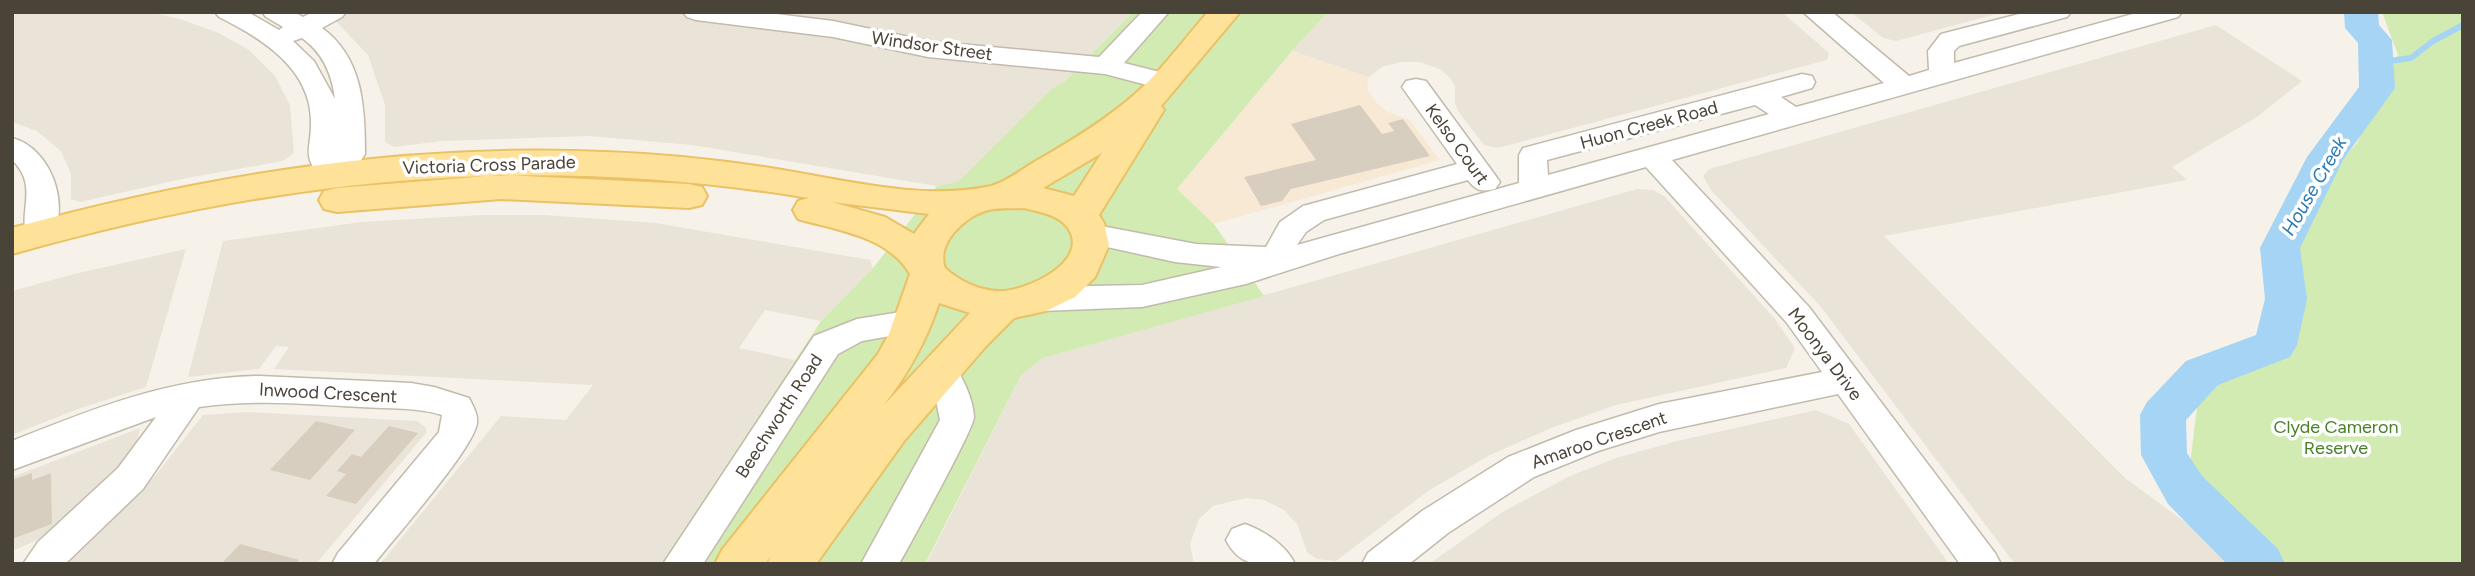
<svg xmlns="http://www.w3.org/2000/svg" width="2475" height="576" font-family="Figtree,sans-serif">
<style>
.residential{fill:#eae4d8}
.commercial{fill:#f8e9d5}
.green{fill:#d2ebb2}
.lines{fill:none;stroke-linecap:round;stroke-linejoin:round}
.stream{stroke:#a5d4f4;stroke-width:6}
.river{fill:#a5d4f4;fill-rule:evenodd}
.building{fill:#d8cebf}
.minor-casing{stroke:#c2baac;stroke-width:3}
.major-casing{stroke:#eac164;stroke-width:4}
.minor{fill:#fff;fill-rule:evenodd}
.major{fill:#ffe29a;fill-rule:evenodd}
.labels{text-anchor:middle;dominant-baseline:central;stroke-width:7;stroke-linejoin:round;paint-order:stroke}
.street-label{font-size:18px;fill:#4a4338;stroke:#fff}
.park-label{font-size:18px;fill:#498027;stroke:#fff}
.water-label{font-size:19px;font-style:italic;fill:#297ab4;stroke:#fff}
</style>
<rect width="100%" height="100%" fill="#f6f2ea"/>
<!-- residential -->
<path class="residential" d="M12,12h137l31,7 39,14 30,17 26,26 15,29 4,48 -11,8 -96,17 -107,24 -9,-3v-25l-10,-23 -24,-20 -25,-9z
M327,12h806l-69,70 -13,7 -93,94 -21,3 -245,-41 -103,-9 -147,5 -48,6 -9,-5v-37l-17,-50z
M1328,12h454l47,41 -2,7 -329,88 -14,-3 -26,-34 -3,-8v-17l-5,-8 -10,-9 -21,-7h-18l-19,5 -13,10 -77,-26z
M1851,12h153l-108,29 -13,-3z
M2216,25l86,56 -45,36 -85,50 15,13 -303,56 241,242 86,63 20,23h-216l-194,-257 -110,-117 -8,-14 6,-7z
M1637,189l16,1 11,6 110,122 21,30 -9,20 -170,37 -65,23 -63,28 -60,35 -92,70 -19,-2 -10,-7 -10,-28 -13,-14 -20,-10 -18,-2 -33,8 -14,13 -9,25 4,20h-268l95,-189 22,-17z
M482,215h63l111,8 214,37 3,8 -52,53 -56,-11 -26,38 56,12 -134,204h-281l121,-148 65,4 27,-35 -319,-16 15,-22 -13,-1 -17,23 -71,8 35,-136 139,-19z
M186,249l-40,138 -68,22 -66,26v-144l62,-17z
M1816,410l33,14 100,140h-520l75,-53 66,-35 46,-18 61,-17z
M248,412l169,9 9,7v5l-110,131h-250l89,-88 48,-61z
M140,428l-6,28 -78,76 -44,19v-74z"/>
<!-- commercial -->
<path class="commercial" d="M1292,51l77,26 -2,12 9,13 12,10 21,7 31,41 -226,64 -37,-35z"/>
<!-- green -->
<path class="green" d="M1133,12h195l-36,39 -115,138 37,35 50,72 -221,62 -22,17 -96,189h-264l160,-243 52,-53 64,-82 21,-4 93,-93 13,-7z
M2382,12h81v552h-183l-67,-52 -22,-30v-26l8,-65 64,-55 32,-96 25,-55 37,-42 41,-88z"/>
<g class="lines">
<!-- stream -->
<path class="stream" d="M2376,63l35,-5 22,-17 30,-16"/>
<!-- river -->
<path class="river" d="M2344,12h34l1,13 13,15 3,48 -52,72 -43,88 7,51 -10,46 -7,12 -72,28 -32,35 1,33 15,23 76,73 7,15h-58l-59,-60 -27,-49 -1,-40 7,-13 39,-41 70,-26 9,-36 -5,-51 47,-91 52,-70 -1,-44 -13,-15z"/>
</g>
<!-- building -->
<path class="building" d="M1360,105l22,29 12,-3 -6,-8 15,-4 27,37 -139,33 -9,12 -21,5 -17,-29 72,-17 -25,-36z
M316,421l39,9 -45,50 -40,-10z
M389,426l29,7 -62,71 -30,-8 20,-22 -9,-3 15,-17 9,3z
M32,473v7l19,-7 1,51 -40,15v-59z
M240,544l59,16 -4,4h-74z"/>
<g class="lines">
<!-- minor casing -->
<g class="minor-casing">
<path id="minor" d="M215,12h33l31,18 4,-3 -17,-10 -4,-5h32l9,5 10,-5h33l-4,5 -20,11c41,30 43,79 43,126 -11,17 -22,35 -43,29 -21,-34 -11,-28 -11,-61 0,-54 -50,-84 -92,-105zM302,38c21,15 30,36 33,61l-21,-38 -21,-20z
M683,12h77l73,9 95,20 171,16 43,-45h27l-45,51 52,13 3,6 -3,6 -10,2 -61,-16 -177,-17 -95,-20 -137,-17 -9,-3z
M1803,12h29l77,64 20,-6 -1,-19 13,-17 86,-22h44l-4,5 -108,29 -5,5v12l186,-51h42l-4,5 -506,143 137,147 186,246 6,11h-41l-122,-170 -179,38 -61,19 -64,26 -86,56 -39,31h-47l6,-11 54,-42 86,-54 68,-27 83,-26 163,-32 -35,-49 -141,-156 -307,87 -93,30 -104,23 -101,4 -11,-4 -5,-8 5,-8 11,-4 101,-2 79,-18 -46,-5 -95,-21 -4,-7 4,-7 11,-3 105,20 70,3 14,-25 23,-16 154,-42 -55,-77 4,-6 10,-2 10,2 69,94 5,7 -5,7c-13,3 -19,2 -27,-9l-144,40 -18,12 -9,13 222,-62v-28l4,-7 279,-74 10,2 3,6 -3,6 -31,9 15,10 88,-24zM1755,105l14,9 -221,61 -1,-15z
M12,138c39,10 59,67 39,101l-11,3 -11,-3c-14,-23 12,-52 -17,-79z
M913,310l11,4 5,8 -5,8 -62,11 -24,13 -135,210h-40l151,-228 43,-17z
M941,357l12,4c9,17 20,36 21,56 0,12 -64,127 -75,147h-38l79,-144 -6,-29 -10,-21 5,-9z
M260,376l151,7 23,4 35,11c4,8 9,16 8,25 -4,27 -83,115 -103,141h-42l6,-11 101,-121 3,-17c-25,-8 -54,-6 -81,-8 -54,-3 -108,-8 -162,0l-56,82 -78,75h-42l15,-22 80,-74 38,-51 -144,53v-29c80,-32 160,-64 248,-65z
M1245,524c19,7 41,21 50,40 -30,0 -53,7 -69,-24l6,-11z"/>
</g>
<!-- major casing -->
<g class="major-casing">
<path id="major" d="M1208,12h32l-79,94 3,4 -65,105 5,8 5,22 -14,32 -20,20 -29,14 -32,7 -28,28 -82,95 -88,123h-49l4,-8 -6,8h-50l7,-14 156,-196 11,-20 21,-60c-22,-38 -74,-44 -112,-55l-5,-9 5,-9 11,-3c-276,-46 -529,-20 -797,56v-26c194,-53 392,-85 593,-76 57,2 115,8 171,17 69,11 147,32 215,17 15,-4 31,-17 45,-25 37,-21 78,-46 109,-76 23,-23 42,-49 63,-73zM1103,151l-29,45 -31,-8 57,-34zM832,202l97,12 -15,20 -29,-17zM1024,208c15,4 34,6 44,20 23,34 -43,64 -69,63 -19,0 -40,-10 -54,-23 -9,-25 19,-50 40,-57 12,-4 27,-2 39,-3zM939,303l31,10 -87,93c25,-32 43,-64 56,-103z
M501,175l188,9 13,3 5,9 -5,9 -13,3 -188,-9 -164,13 -13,-3 -5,-9 5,-9 13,-3z"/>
</g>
<!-- minor -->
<use href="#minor" class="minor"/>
<!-- major -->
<use href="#major" class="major"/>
</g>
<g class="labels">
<!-- street labels -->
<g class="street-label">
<text transform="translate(932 46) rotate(8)">Windsor Street</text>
<text transform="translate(1649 125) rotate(-15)">Huon Creek Road</text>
<text transform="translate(1457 144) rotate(54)">Kelso Court</text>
<text transform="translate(489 165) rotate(-2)">Victoria Cross Parade</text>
<text transform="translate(1825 354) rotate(53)">Moonya Drive</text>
<text transform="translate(328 393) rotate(3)">Inwood Crescent</text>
<text transform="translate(779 416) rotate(-57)">Beechworth Road</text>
<text transform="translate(1599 440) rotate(-19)">Amaroo Crescent</text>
</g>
<!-- park labels -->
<g class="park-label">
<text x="2336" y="427">Clyde Cameron<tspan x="2336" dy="21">Reserve</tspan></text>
</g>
<!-- water labels -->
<g class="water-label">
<text transform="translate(2314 186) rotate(-60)">House Creek</text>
</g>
</g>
<!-- border -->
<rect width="2475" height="576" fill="none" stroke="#4a4338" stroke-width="28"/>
</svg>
